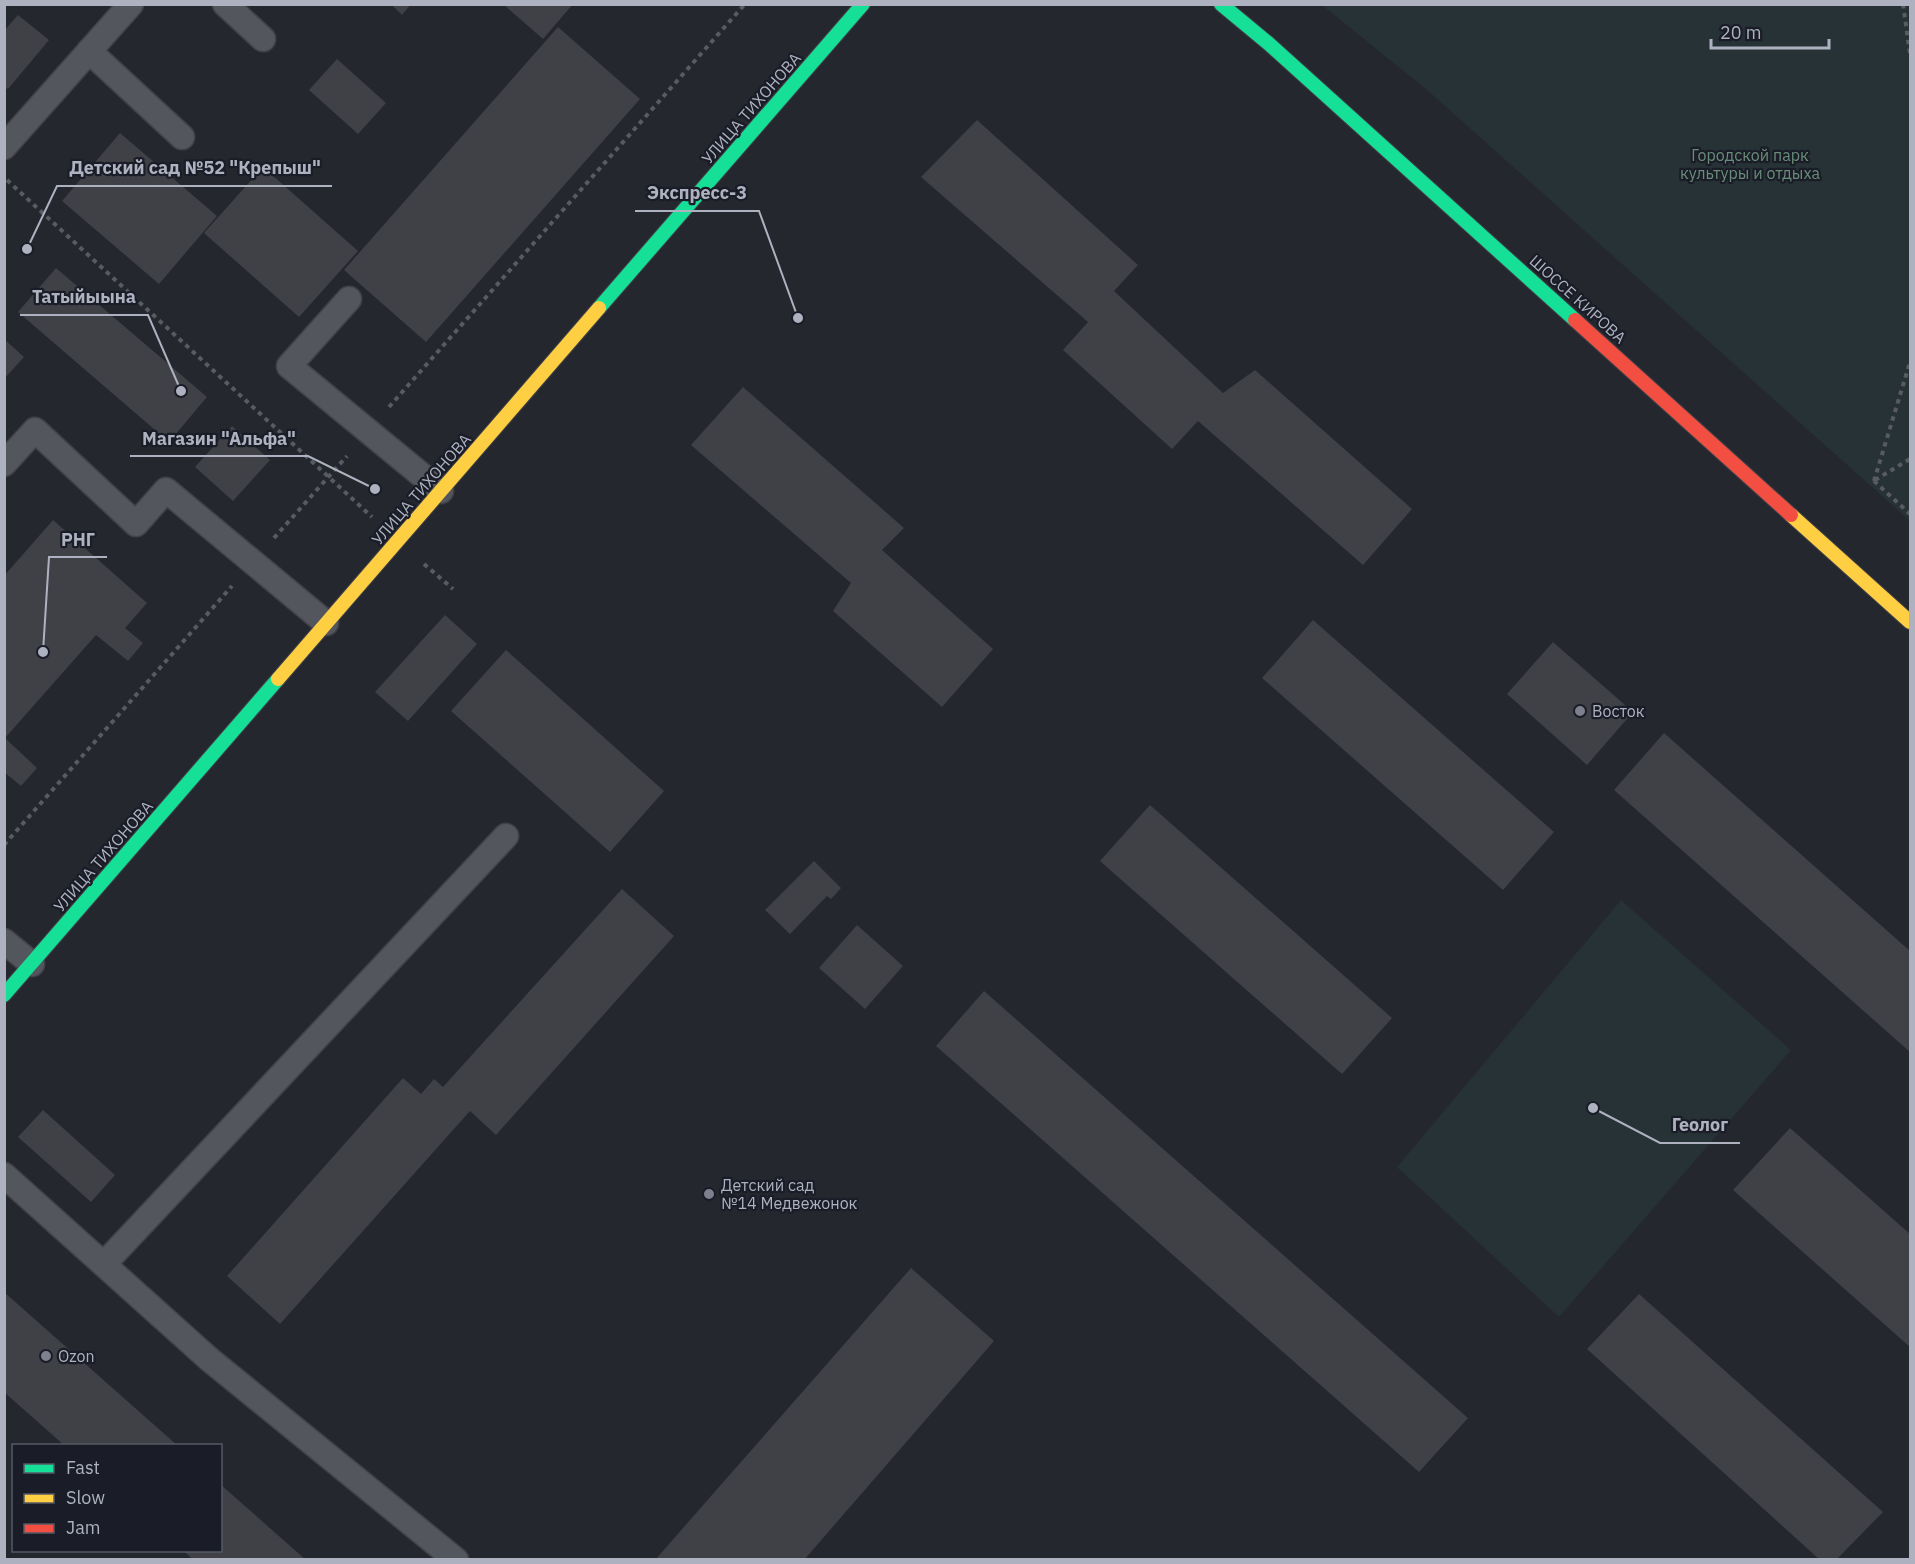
<svg xmlns="http://www.w3.org/2000/svg" width="1915" height="1564" font-family="'IBM Plex Sans',sans-serif">
<style>
.green{fill:#273236}
.building{fill:#3f4147}
.lines{fill:none;stroke-linecap:round;stroke-linejoin:round}
.lane-casing{stroke:#414248;stroke-width:27}
.fast-casing{stroke:#414248;stroke-width:16}
.slow-casing{stroke:#414248;stroke-width:16}
.jam-casing{stroke:#414248;stroke-width:16}
.path{stroke:#585b62;stroke-width:4;stroke-dasharray:4.5 4.5;stroke-linecap:butt}
.lane{stroke:#54565d;stroke-width:24}
.fast{stroke:#16e098;stroke-width:14}
.slow{stroke:#ffcf43;stroke-width:14}
.jam{stroke:#f24e42;stroke-width:14}
.poi-dot{fill:#7e818d;stroke:#1a1d27;stroke-width:2}
.labels{text-anchor:middle;dominant-baseline:central;stroke-width:4.5;stroke-linejoin:round;paint-order:stroke}
.street-label{font-size:16px;fill:#aeb2c0;stroke:#1a1d27}
.park-label{font-size:16px;fill:#698d78;stroke:#1a1d27}
.poi-label{font-size:16px;fill:#aeb2c0;stroke:#1a1d27;text-anchor:start}
.leader{fill:none;stroke:#aeb2c0;stroke-width:2}
.callout-dot{fill:#aeb2c0;stroke:#1a1d27;stroke-width:2}
.callout-label{font-size:18px;text-anchor:middle;font-weight:bold;fill:#aeb2c0;stroke:#1a1d27;stroke-width:4.5;stroke-linejoin:round;paint-order:stroke}
</style>
<rect width="100%" height="100%" fill="#25272e"/>
<!-- green -->
<path class="green" d="M1322,5h588v516l-483,-431z
M1621,900l170,150 -232,267 -162,-150z"/>
<!-- building -->
<path class="building" d="M391,4h20l-9,11z
M503,4h70l-30,35z
M18,15l31,25 -41,49 -4,-2v-56z
M558,27l82,72 -214,243 -82,-72z
M337,59l49,44 -28,31 -49,-44z
M977,120l161,145 -24,26 109,102 32,-23 157,139 -49,56 -165,-144 -26,28 -109,-99 25,-28 -167,-145z
M120,133l97,83 -58,68 -97,-83z
M263,167l95,84 -59,66 -95,-84z
M56,268l151,129 -38,45 -151,-130z
M4,339l20,18 -20,22z
M743,387l161,141 -22,22 111,99 -51,58 -109,-96 18,-28 -160,-138z
M232,426l38,34 -37,41 -38,-34z
M53,520l94,83 -22,25 18,15 -15,18 -32,-26 -91,103 32,30 -16,18 -17,-14v-196z
M445,615l32,29 -69,77 -33,-29z
M1313,620l241,212 -51,58 -241,-212z
M1553,642l80,70 -46,53 -80,-71z
M506,650l158,141 -54,61 -159,-141z
M1664,733l246,218v101l-296,-262z
M1150,805l242,213 -50,56 -242,-213z
M814,861l27,27 -10,11 -4,-3 -37,38 -25,-24z
M622,889l52,47 -178,199 -26,-24 -190,213 -53,-48 176,-198 18,16 13,-15 9,8z
M857,925l46,41 -38,43 -46,-41z
M984,991l484,427 -49,54 -483,-426z
M43,1110l72,65 -24,27 -73,-65z
M1790,1128l120,106v113l-177,-157z
M911,1268l83,73 -190,219h-149z
M4,1292l174,154h-113l-61,-54z
M1639,1294l244,218 -47,48h-16l-233,-211z
M220,1484l86,76h-113l-10,-10h37z"/>
<g class="lines">
<!-- lane casing -->
<g class="lane-casing">
<path id="lane" d="M225,4l38,35
M89,51l93,86
M4,147l127,-143
M349,299l-60,67 152,125
M4,464l31,-34 101,94 30,-34 160,133
M4,941l28,23
M4,1175l205,184 247,201
M104,1264l402,-428"/>
</g>
<!-- fast casing -->
<g class="fast-casing">
<path id="fast" d="M1221,4l47,39 307,277
M599,308l264,-304
M4,995l274,-316"/>
</g>
<!-- slow casing -->
<g class="slow-casing">
<path id="slow" d="M1791,515l119,107
M278,679l321,-371"/>
</g>
<!-- jam casing -->
<g class="jam-casing">
<path id="jam" d="M1575,320l216,195"/>
</g>
<!-- path -->
<path class="path" d="M1903,4l7,50
M7,180l365,337
M389,407l356,-403
M1875,480l35,-21
M1874,481l36,-119
M1874,481l36,33
M274,538l73,-82
M424,564l29,25
M4,845l228,-259"/>
<!-- lane -->
<use href="#lane" class="lane"/>
<!-- fast -->
<use href="#fast" class="fast"/>
<!-- slow -->
<use href="#slow" class="slow"/>
<!-- jam -->
<use href="#jam" class="jam"/>
</g>
<!-- markers -->
<g class="poi-dot">
<circle cx="1580" cy="711" r="6"/>
<circle cx="709" cy="1194" r="6"/>
<circle cx="46" cy="1356" r="6"/>
</g>
<g class="labels">
<!-- street labels -->
<g class="street-label">
<text transform="translate(751 108) rotate(-49)">УЛИЦА ТИХОНОВА</text>
<text transform="translate(1578 299) rotate(42)">ШОССЕ КИРОВА</text>
<text transform="translate(421 489) rotate(-49)">УЛИЦА ТИХОНОВА</text>
<text transform="translate(103 856) rotate(-49)">УЛИЦА ТИХОНОВА</text>
</g>
<!-- park labels -->
<g class="park-label">
<text x="1750" y="155">Городской парк<tspan x="1750" dy="18">культуры и отдыха</tspan></text>
</g>
<!-- poi labels -->
<g class="poi-label">
<text x="1592" y="711">Восток</text>
<text x="721" y="1185">Детский сад<tspan x="721" dy="18">№14 Медвежонок</tspan></text>
<text x="58" y="1356">Ozon</text>
</g>
</g>
<!-- callouts -->
<path class="leader" d="M27 249L57 186H332M798 318L759 211H635M181 391L148 315H20M375 489L308 456H130M43 652L49 557H107M1593 1108L1660 1143H1740"/>
<g class="callout-dot">
<circle cx="27" cy="249" r="6"/>
<circle cx="798" cy="318" r="6"/>
<circle cx="181" cy="391" r="6"/>
<circle cx="375" cy="489" r="6"/>
<circle cx="43" cy="652" r="6"/>
<circle cx="1593" cy="1108" r="6"/>
</g>
<g class="callout-label">
<text x="195" y="174">Детский сад №52 "Крепыш"</text>
<text x="697" y="199">Экспресс-3</text>
<text x="84" y="303">Татыйыына</text>
<text x="219" y="445">Магазин "Альфа"</text>
<text x="78" y="546">РНГ</text>
<text x="1700" y="1131">Геолог</text>
</g>
<!-- border -->
<rect width="1915" height="1564" fill="none" stroke="#aeb2c0" stroke-width="12"/>
<!-- legend -->
<rect x="12" y="1444" width="210" height="108" fill="#1a1d27" stroke="#555964" stroke-width="1.5"/>
<rect x="24" y="1464" width="30" height="9" fill="#16e098" stroke="#555964" stroke-width="1.5"/>
<text x="66" y="1474" font-size="18" fill="#aeb2c0">Fast</text>
<rect x="24" y="1494" width="30" height="9" fill="#ffcf43" stroke="#555964" stroke-width="1.5"/>
<text x="66" y="1504" font-size="18" fill="#aeb2c0">Slow</text>
<rect x="24" y="1524" width="30" height="9" fill="#f24e42" stroke="#555964" stroke-width="1.5"/>
<text x="66" y="1534" font-size="18" fill="#aeb2c0">Jam</text>
<!-- scale -->
<path d="M1711 39v9h118v-9" fill="none" stroke="#aeb2c0" stroke-width="3"/>
<text x="1720" y="39" font-size="18" fill="#aeb2c0" stroke="#1a1d27" stroke-width="4.5" paint-order="stroke">20 m</text>
</svg>
